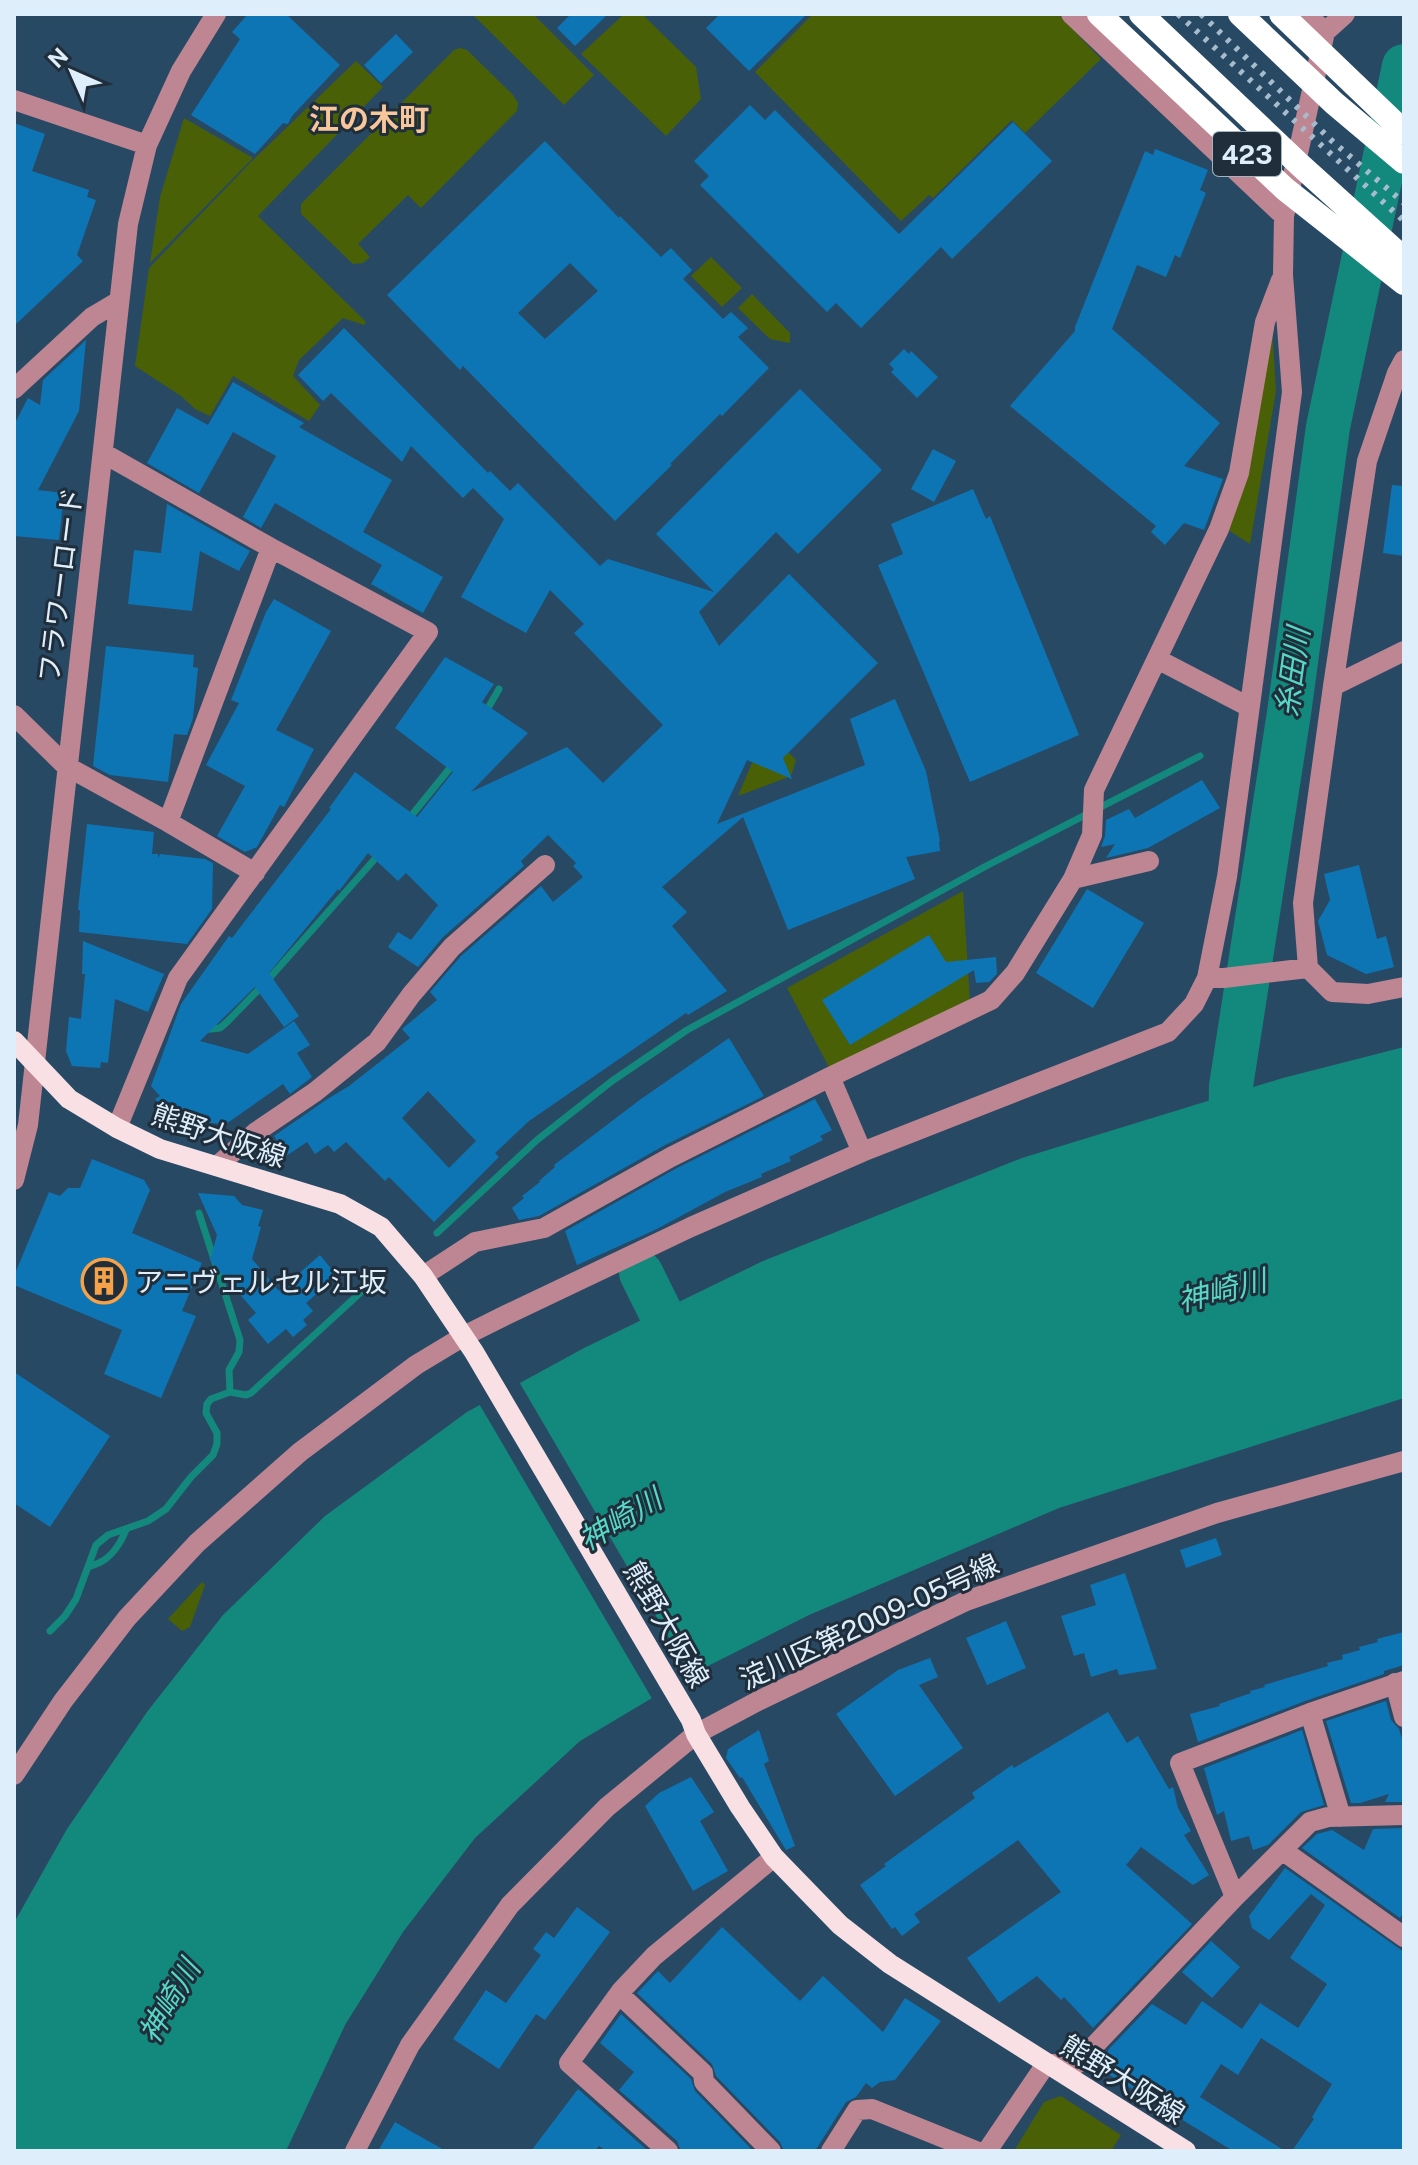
<svg xmlns="http://www.w3.org/2000/svg" width="1418" height="2165" font-family="'Public Sans','Noto Sans JP',sans-serif">
<style>
.green{fill:#4a6006}
.water{fill:#13897d}
.pier{fill:#284964}
.lines{fill:none;stroke-linecap:round;stroke-linejoin:round}
.stream{stroke:#13897d;stroke-width:7}
.river{stroke:#13897d;stroke-width:44}
.building{fill:#0e75b4;fill-rule:evenodd}
.minor{stroke:#be8592;stroke-width:20}
.major{stroke:#f8e0e5;stroke-width:20}
.rail{stroke:#a6bbcc;stroke-width:6;stroke-dasharray:4 8;stroke-linecap:butt}
.highway-bridge{stroke:#fff;stroke-width:24}
.labels{text-anchor:middle;dominant-baseline:central;stroke-width:6;stroke-linejoin:round;paint-order:stroke}
.shield{fill:#1f2e3a;stroke:#a5b4c1;stroke-width:2}
.shield-label{font-size:26px;font-weight:bold;fill:#dfeefb}
.street-label{font-size:28px;fill:#dfeefb;stroke:#1f2e3a}
.poi-label{font-size:28px;fill:#dfeefb;stroke:#1f2e3a;text-anchor:start}
.neighbourhood-label{font-size:30px;font-weight:bold;fill:#f7c79b;stroke:#1f2e3a}
.water-label{font-size:30px;font-style:italic;fill:#57d7c7;stroke:#1f2e3a}
</style>
<rect width="100%" height="100%" fill="#284964"/>
<!-- green -->
<path class="green" d="M472,14h61l61,61 -30,30z
M624,14h18l54,53 5,32 -35,37 -85,-82z
M813,14h245l43,45 -76,74 -13,-13 -79,78 -4,-3 -28,26 -146,-149z
M460,48l7,2 46,45 5,8 -1,8 -96,97 -13,-13 -50,49 12,13 -7,6 -10,1 -52,-50v-10l153,-154z
M356,61l27,26 -125,129 108,106 -2,3 -21,-7 -44,42 -6,16 27,29 -11,16 -76,-45 -23,40 -15,-7 -14,-13 -46,-30 14,-98 103,-107z
M184,118l69,40 -103,105 10,-66z
M711,257l31,31 -20,19 -31,-31z
M752,294l38,39v10l-20,-4 -32,-31z
M1272,328l4,63 -26,153 -25,-16z
M766,730l30,30 -5,16 -53,20z
M963,891l7,111 -139,69 -44,-83z
M202,1582l3,3 -15,42 -8,4 -14,-12z
M1061,2096l60,39 -10,16h-97l30,-49z"/>
<!-- water -->
<path class="water" d="M1404,1047v351l-345,110 -250,107 -115,58 -114,68 -105,97 -72,94 -58,93 -59,126h-272l1,-230 52,-92 80,-117 76,-97 102,-99 142,-104 117,-64 179,-87 259,-103 261,-80z"/>
<!-- pier -->
<path class="pier" d="M518,1380l175,299 -39,23 -176,-300z"/>
<g class="lines">
<!-- stream -->
<path class="stream" d="M484,715l15,-26
M407,821l47,-58
M203,1030l17,-2 7,-6 39,-40 115,-130
M199,1213l41,127 -1,12 -10,18 1,22
M437,1233l100,-93 75,-59 75,-51 301,-165 212,-109
M90,1566c19,-4 29,-19 36,-36
M50,1631l15,-15 11,-17 20,-54 12,-10 40,-14 18,-12 25,-32 22,-22 4,-11v-11l-11,-20 1,-9 4,-5 19,-7 16,3 5,-2 132,-121"/>
<!-- river -->
<path class="river" d="M1230,1153l1,-67 58,-373 39,-286 76,-361
M641,1273l45,91"/>
</g>
<!-- building -->
<path class="building" d="M248,14h38l54,51 -48,51 -4,8 -5,-1 -28,31 -64,-39 49,-76 -8,-7z
M571,14h37l-33,32 -18,-18z
M720,14h87l-58,57 -43,-43z
M396,34l17,18 -32,31 -17,-18z
M750,105l15,15 10,-10 124,124 114,-112 39,39 -100,98 -11,-12 -80,81 -25,-25 -9,9 -127,-127 9,-9 -15,-15z
M14,123l31,11 -13,37 57,19 -2,7 9,3 -19,55 6,6 -69,65z
M545,141l74,77 1,-2 41,41 10,-9 21,22 -9,9 40,40 8,-7 17,16 -10,9 31,31 -47,48 -2,-2 -50,50 2,1 -57,56 -152,-155 -3,4 -73,-75zM570,263l28,28 -53,48 -27,-26z
M1155,149l53,21 -8,20 6,3 -26,65 -5,-3 -9,22 -29,-12 -25,64 108,94 -36,43 39,13 -19,51 -20,-7 -19,22 -14,-13 5,-6 -146,-120 65,-75v-4l70,-176 8,4z
M344,328l144,145 2,-2 20,20 8,-8 82,83 8,-7 106,33 -58,-58 144,-145 82,81 -84,84 -22,-22 -77,80 20,34 70,-72 89,89 -95,95 9,21 -45,-19 -30,64 148,-59 -15,-46 45,-20 31,72 14,70h-1l1,10 -34,6 9,22 -127,51 -45,-113 -81,70 25,25 -15,14 55,65 -39,24 -2,-2 -157,108 -34,32 4,4 -65,65 -45,-45 -4,4 -39,-39 -12,10 -6,-7 -13,9 -8,-12 -21,14 -12,-20 52,-36 23,-14 61,-48 -8,-9 35,-29 -7,-8 31,-36 80,-70 12,16 30,-25 -10,-11 3,-3 -28,-28 -27,26 3,5 -81,71 -25,30 -30,-20 10,-15 13,8 27,-35 -32,-32 -8,8 -30,-28 -29,38 -1,-2 -69,84 30,43 -15,11 -29,-40 -55,54 48,13 46,-33 16,24 -13,8 15,24 -22,17 -7,-10 -57,40 -16,-1 1,5 -24,3 -1,-7 -10,1 -21,-26 5,-3 -9,-10 30,-82 48,-68 3,2 99,-129 -2,-1 26,-36 62,45 36,-45 -58,-44 50,-71 49,27 -12,18 46,31 -57,59 96,-45 36,36 60,-58 -89,-92 10,-9 -34,-34 -24,43 -65,-36 43,-78 -31,-31 -10,10 -52,-52 -9,16 -71,-69 -8,8 -25,-26zM428,1091l48,50 -27,27 -47,-50z
M86,340l-7,71 -41,79 26,3 -5,47 -45,-4v-111l14,-27 12,7 3,-25z
M904,349l5,5 2,-3 27,26 -21,21 -26,-26 3,-3 -5,-5z
M233,382l71,41 -5,4 93,53 -29,52 80,45 -20,36 -52,-29 11,-19 -107,-62 -14,25 -18,-11 33,-61 -43,-24 -34,61 -52,-30 30,-55 31,17z
M933,449l23,12 -22,41 -23,-13z
M1392,485l12,1v70l-21,-3z
M973,489l13,30 4,-3 89,219 -109,47 -92,-217 25,-11 -12,-30z
M167,504l83,47 -11,20 -39,-20 -8,60 -64,-7 6,-54 27,3z
M274,599l57,32 -55,99 38,19 -30,58 -4,-2 -23,42 -12,5 -28,-16 28,-50 -39,-21 33,-62 -8,-3 35,-88z
M106,646l88,9 -1,12 5,1 -5,50 -6,17 -13,-1 -6,48 -58,-7 -17,-9z
M1202,780l18,28 -72,40 -42,10 9,-14 -14,3 4,-11 1,-16 23,-11 6,9z
M87,824l67,8 -2,22h6v4l2,-4 45,5 8,4 -1,46 -25,35 -108,-12 1,-22h-2z
M1359,865l18,74 9,-3 8,31 -28,7 -39,-19 -9,-34 12,-21 -6,-26z
M1087,889l57,34 -51,85 -57,-35z
M929,935l17,27 50,-5 1,17 -8,8 -13,1 -2,-13 -124,75 -28,-45z
M83,941l81,33 -16,38 -33,-13 -7,64 -7,-1 -1,6 -28,-2 -6,-15 3,-34 12,2 4,-45h-3z
M729,1038l35,58 -99,49 -126,71 -20,4 -7,-12 12,-10 -2,-2 18,-14 -1,-1 16,-14 -1,-2 87,-66z
M815,1099l17,31 -12,6 3,4 -34,17 2,4 -30,13 1,3 -37,15 -68,37 -80,36 -12,-34 112,-63z
M92,1159l52,21 6,10 -18,43 70,30 -20,48 14,5 -35,82 -57,-24 18,-44 -108,-45v-9l35,-84 11,4 8,-8h12z
M198,1193l36,3 8,9 21,5 -5,16 3,1 -9,32 27,32 41,-36 17,21 -31,27 7,8 -10,9 4,5 -14,12 -7,-8 -18,15 -20,-24 8,-7 -46,-53 7,-25z
M14,1372l96,64 -60,91 -36,-24z
M1216,1538l6,17 -36,13 -6,-18z
M1125,1573l32,96 -38,6 -2,-6 -26,8 -7,-24 -10,3 -13,-40 35,-11 -6,-20z
M1006,1621l20,47 -39,17 -21,-47z
M1404,1632v33l-20,6v3l-79,27 -107,41 -8,-28 30,-8 -1,-2 32,-11 -1,-2 15,-4 -1,-2 64,-19 -1,-3 16,-4 -1,-4 18,-5 -1,-3 19,-5 -1,-3z
M930,1658l8,19 -19,8 44,63 -68,48 -59,-82 62,-44z
M1386,1701l5,19 8,9 5,16v57h-19l4,-8 -29,9h-9l-25,-82z
M1108,1712l19,31 11,-7 31,53 4,-2 5,21 13,23 -7,4 25,40 -16,10 -52,-38 -15,18 66,59 -99,104 -29,-31 -3,3 -24,-24 -38,27 -32,-45 94,-66 -43,-52 -104,74 6,8 -18,14 -7,-9 -3,2 -32,-44 26,-19 -2,-2 91,-66 -3,-5 40,-28 2,3z
M759,1730l10,31 -5,3 31,82 -9,4 -44,-73 -2,1 -14,-20 2,-9z
M1302,1730l22,75 -23,7 -33,33 -15,5 -4,-14 -18,5 -7,-30 -7,4 -13,-47z
M691,1777l23,35 -14,9 28,50 -35,20 -48,-85 14,-13z
M1404,1828v84l-4,6 -98,-70 15,-14 15,-4 32,20 9,-21z
M1285,1868l119,84v199h-112l22,-32 -2,-2 20,-33 -71,-46 -23,37 -17,-11 -21,33 85,54h-52l-135,-83 11,-19 43,-45 34,21 16,-24 40,28 18,-26 38,25 29,-44 -37,-26 35,-53 -14,-11 -42,46 -17,-12 -3,-12z
M577,1907l33,25 -65,88 -9,-6 -37,55 -46,-30 33,-49 20,13 35,-48 -8,-6 13,-17 8,6z
M722,1927l78,74 23,-25 60,56 22,-34 36,23 -46,59 -15,2 -8,6 -6,-5 -10,14 -10,5 -31,49h-31l-4,-9 -64,-66 -4,-12 -75,-71 21,-22 12,12z
M1211,1941l29,26 -28,31 -30,-26z
M621,2014l70,65 4,12 58,60h-72l-4,-10 -58,-51 15,-18 -34,-29z
M578,2089l70,62h-42l-7,-5 -4,5h-64z
M395,2122l19,11 32,18h-68z"/>
<g class="lines">
<!-- minor -->
<path class="minor" d="M1071,14l213,202
M1307,14l18,18 20,-18
M14,100l133,45
M1404,360l-7,13 -30,88 -34,225 -30,217 5,65 24,24 36,2 36,-7
M14,389l78,-72 27,-16
M103,453l168,95 157,84 -250,346 -61,150
M1157,659l92,48
M1333,686l71,-35
M14,715l52,51 102,56 87,51
M168,822l103,-274
M1073,879l76,-18
M1207,978h17l84,-10
M830,1077l32,75
M217,1166l39,-34 59,-40 62,-50 34,-47 41,-48 93,-82
M14,1180l14,-55 100,-901 19,-79 34,-74 35,-57
M423,1276l52,-34 69,-14 127,-71 159,-80 161,-77 24,-27 58,-94 19,-44 2,-45 125,-261 20,-56 26,-151 16,-42
M1395,1683l9,34
M1310,1713l31,104
M14,1775l49,-74 64,-83 70,-75 103,-91 116,-87 48,-29 42,-21 185,-88 171,-75 306,-120 26,-28 13,-26 20,-101 65,-485 -9,-117 1,-59 41,-184
M1282,1850l122,87
M1235,1897l75,-75 18,-5 76,-2
M619,1994l84,79 1,9 67,69
M355,2151l55,-106 100,-140 97,-98 89,-73 62,-33 208,-100 251,-88 187,-52
M668,2151l-99,-88 52,-72 33,-35 120,-99
M831,2151l26,-41 15,-1 104,42
M987,2151l59,-87h31l158,-167 -55,-134 130,-50 94,-32"/>
<!-- major -->
<path class="major" d="M14,1041l55,58 48,29 43,21 180,55 41,23 42,49 51,76 217,368 5,14 44,73 34,50 66,68 50,39 296,187"/>
<!-- rail -->
<path class="rail" d="M1178,14l226,207
M1201,14l130,126 73,63"/>
<!-- highway-bridge -->
<path class="highway-bridge" d="M1099,14l186,175 119,94
M1141,14l159,151 104,94
M1240,14l94,89 70,59
M1281,14l123,118"/>
</g>
<!-- icons -->
<defs>
<g id="building-ring" transform="scale(2.3)"><circle r="9.5" fill="#1f2e3a" stroke="#f7a248" stroke-width="1.5"/><path d="M-4-6H4V6H1V3H-1V6H-4ZM-2.5-4.3h1.7v1.8h-1.7ZM.8-4.3h1.7v1.8H.8ZM-2.5-1h1.7V.8h-1.7ZM.8-1h1.7V.8H.8Z" fill="#f7a248"/></g>
</defs>
<g fill-rule="evenodd">
<use href="#building-ring" x="104" y="1281"/>
</g>
<g class="labels">
<!-- shield labels -->
<rect class="shield" x="1213" y="132" width="68" height="44" rx="6"/>
<g class="shield-label">
<text x="1247" y="154">423</text>
</g>
<!-- street labels -->
<g class="street-label">
<text transform="translate(60 585) rotate(-83)">フラワーロード</text>
<text transform="translate(219 1135) rotate(19)">熊野大阪線</text>
<text transform="translate(869 1621) rotate(-25)">淀川区第2009-05号線</text>
<text transform="translate(667 1624) rotate(60)">熊野大阪線</text>
<text transform="translate(1123 2079) rotate(32)">熊野大阪線</text>
</g>
<!-- poi labels -->
<g class="poi-label">
<text x="135" y="1281">アニヴェルセル江坂</text>
</g>
<!-- neighbourhood labels -->
<g class="neighbourhood-label">
<text x="369" y="119">江の木町</text>
</g>
<!-- water labels -->
<g class="water-label">
<text transform="translate(1292 672) rotate(-82)">糸田川</text>
<text transform="translate(1222 1290) rotate(-14)">神崎川</text>
<text transform="translate(620 1519) rotate(-31)">神崎川</text>
<text transform="translate(169 2001) rotate(-60)">神崎川</text>
</g>
</g>
<!-- border -->
<rect width="1418" height="2165" fill="none" stroke="#dfeefb" stroke-width="32"/>
<!-- north arrow -->
<g transform="translate(72 72) rotate(315)" stroke="#1f2e3a" stroke-width="6" paint-order="stroke">
<path d="M0-6L14 30L0 20L-14 30Z" fill="#dfeefb"/>
<text y="-12" font-size="22" font-weight="bold" text-anchor="middle" fill="#dfeefb">N</text>
</g>
</svg>
